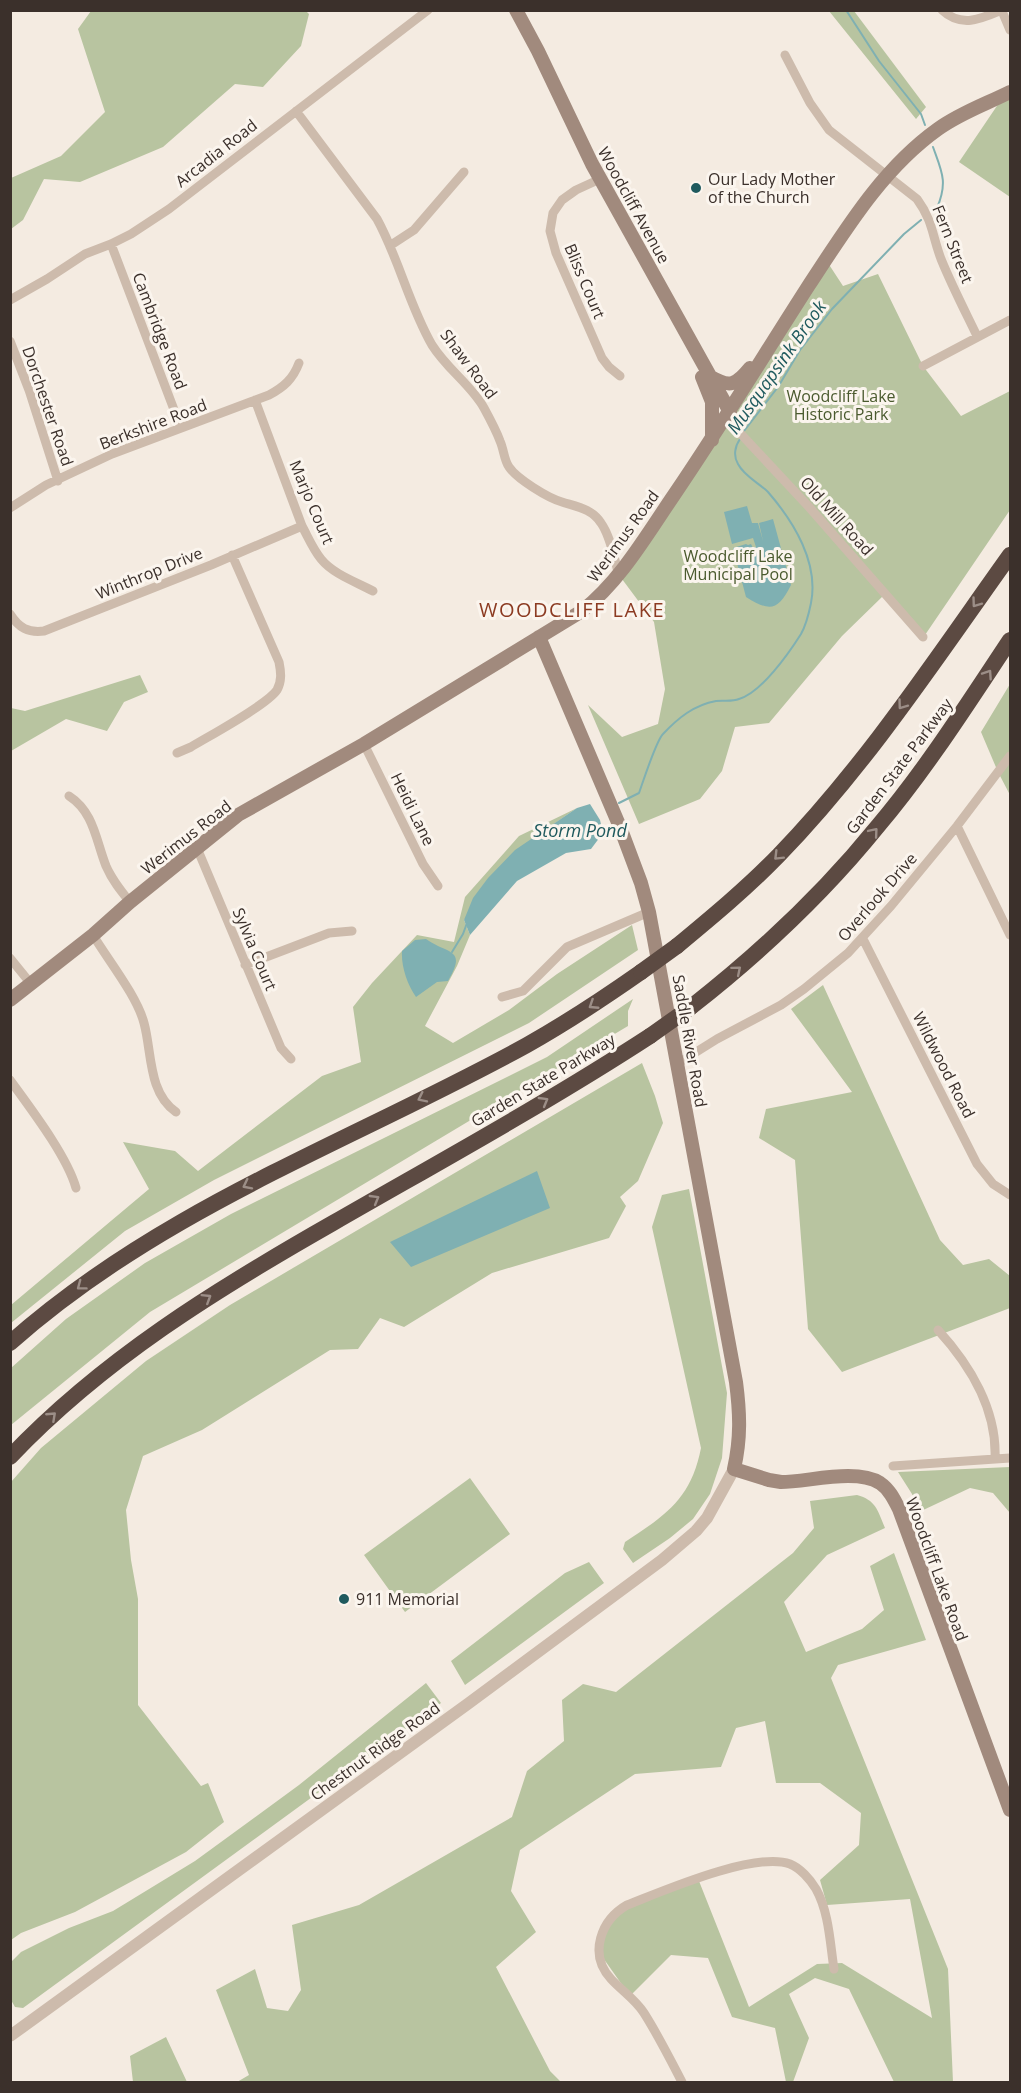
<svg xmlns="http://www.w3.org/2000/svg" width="1021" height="2093" font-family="'Open Sans',sans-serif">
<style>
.green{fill:#b8c4a0}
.water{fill:#7fb0b2}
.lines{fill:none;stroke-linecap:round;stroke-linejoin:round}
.stream{stroke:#7fb0b2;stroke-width:2}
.minor{stroke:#cdbbac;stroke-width:9}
.tertiary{stroke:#cdbbac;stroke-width:12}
.secondary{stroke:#a18a7d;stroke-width:14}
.motorway{stroke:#5c4a42;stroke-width:16}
.motorway-bridge{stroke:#5c4a42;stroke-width:16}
.oneway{stroke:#9c8e87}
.poi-dot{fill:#1f5a5e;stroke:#fbf5ee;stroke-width:2}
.labels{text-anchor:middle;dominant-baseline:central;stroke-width:6;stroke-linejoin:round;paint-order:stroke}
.street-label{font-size:16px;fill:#3b302b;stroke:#fbf5ee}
.poi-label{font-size:16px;fill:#3b302b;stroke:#fbf5ee;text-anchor:start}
.park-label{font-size:16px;fill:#4a5a2e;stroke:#fbf5ee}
.water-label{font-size:18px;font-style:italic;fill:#1f5a5e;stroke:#fbf5ee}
.quarter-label{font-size:20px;letter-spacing:1.5px;fill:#8c3b22;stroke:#fbf5ee}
</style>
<rect width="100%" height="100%" fill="#f4ebe1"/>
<!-- green -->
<path class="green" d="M306,11l3,3 -8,32 -38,41 -28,-3 -72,63 -83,35 -36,-3 -21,41 -12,9v-51l50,-22 44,-44 -27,-83 13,-18z
M829,11h25l72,96 -10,12z
M1010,92v105l-51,-35 46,-68z
M826,260l17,26 35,-12 45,92 38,50 49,-25v119l-85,125 -42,-39 -41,40 -73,87 -34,4 -13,44 -22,28 -61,25 -51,-119 34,32 36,-13 7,-35 -11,-67 -35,-47z
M140,675l8,17 -24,10 -17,29 -41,-12 -55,32v-43l14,3z
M1010,684v111l-12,-23 -17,-40z
M577,808l-29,20 -84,92 6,15 -13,31 -32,60 28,17 56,-33 48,-36 75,-49 6,25 -109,73 -315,157 -89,51 -114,92v-18l138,-116 -26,-47 52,9 23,20 124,-95 39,-14 -8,-55 19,-24 45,-48 37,7 11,-45 54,-61z
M823,985l117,255 23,25 26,-6 21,17v32l-168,64 -34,-43 -13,-169 -36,-22 7,-29 86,-17 -61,-83z
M633,999l-5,12v15l-478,286 -139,113v-57l55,-49 79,-56 86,-49 316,-157z
M642,1063l13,33 8,27 -25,58 -18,16 6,9 -17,32 -117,35 -88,54 -24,-9 -22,31 -28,1 -128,80 -59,26 -17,54 5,50 7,39v106l63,81 7,-3 16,39 -38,30 -111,60 -54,21 -10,7v-458l30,-34 105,-87 84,-56z
M689,1189l38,204 -5,65 -12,36 -17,25 -23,19 -37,25 -10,-14 2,-7c41,-27 66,-43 76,-94l-49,-221 10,-32z
M1010,1467v46l-17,-20 -23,-5 -51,24 -7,-18 -14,-22z
M470,1478l40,56 -105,78 -41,-57z
M857,1495c19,5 21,16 28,33l-58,27 -43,47 22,50 56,-23 22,-19 -14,-44 24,-13 32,87 -88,25 -7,13 117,291 5,113h-59l-45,-93 -34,-11 -26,16 20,44 -16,44h-7l-11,-54 -43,-11 -24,-59 -37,-3 -41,41 -29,-41 8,-39 88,-40 52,131 68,-43 25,-1 90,55 -22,-119 -83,6 -7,-25 39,-35 2,-32 -41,-30h-44l-11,-62 -29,7 -15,39 -86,7 -115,76 -9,41 25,41 -40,35 54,104 11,11h-324l12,-7 -33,-85 39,-21 12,39 21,3 13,-21 -9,-65 67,-20 153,-88 15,-46 37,-30 -2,-41 21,-16 33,8 177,-139 21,-25 -4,-27z
M589,1562l15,21 -139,102 -14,-24 114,-88z
M426,1683l15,20 -418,305 -8,-1 -4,-7v-38l10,-10 48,-24 44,-17 82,-50 104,-76z
M166,2037l21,45h-54l-3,-26z"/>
<!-- water -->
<path class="water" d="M747,506l5,17h6l5,18 -4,-18 14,-4 18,66c-13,26 -21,27 -45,12l-13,-49 13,-4 2,1 3,-1 2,4 3,-1 -3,-9 -21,6 -8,-32z
M590,804l10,16 3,13 -12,16 -25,4 -49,28 -47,54 -6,-15 9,-22 15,-20 27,-28 62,-42z
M426,939c23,16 41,9 22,42l-11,1 -21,15c-9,-13 -15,-31 -14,-46l13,-11z
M537,1171l13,37 -139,59 -21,-25z"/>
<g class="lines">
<!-- stream -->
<path class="stream" d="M846,10l33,51 42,53 4,11
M933,147c9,25 15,35 4,61
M744,431l34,-44 22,-37 32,-41 72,-75 17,-14
M619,803l20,-10c4,-11 17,-52 24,-59 15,-16 31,-29 53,-33 7,-1 16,1 23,-2 22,-6 50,-46 62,-65 5,-9 8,-21 10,-31 8,-40 -17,-81 -43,-111 -9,-9 -24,-16 -30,-28 -5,-8 -3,-18 2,-25
M452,952l11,-18 4,-11"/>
<!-- minor -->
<path class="minor" d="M942,10c19,18 39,9 60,0
M1002,11l8,19
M785,55l25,48 19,27 88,69c16,22 15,36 24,60 11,27 24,52 36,77
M296,111l81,108c22,40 32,86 55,126 15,24 39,40 52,63 6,11 12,22 16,33 4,9 4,19 9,26 8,12 39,31 53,35 16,5 30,7 39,21 10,14 13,36 18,52
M600,179l-24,11 -14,10 -9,13 -3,18 6,22 46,105 7,9 11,9
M111,244l70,184
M391,245l23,-15 50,-58
M10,300l37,-21 38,-25 26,-10 20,-10 38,-25 259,-199
M10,341l19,49 29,91
M923,366l87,-46
M255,400l47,126c6,11 11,23 19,33 12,15 35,23 52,32
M726,418l83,89 114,130
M10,508l36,-23 66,-31 157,-59c15,-8 24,-16 30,-32
M10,614c9,14 18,19 34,17l167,-66 91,-39
M364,744l59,120 15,22
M177,753l14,-6c18,-11 76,-42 86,-57 5,-9 4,-18 2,-28l-47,-107
M69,796c25,16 27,45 37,70 6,14 15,25 24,36
M957,826l53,109
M197,848l84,200 10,11
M93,935c15,25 44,61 51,88 8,29 4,70 32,89
M863,939l114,225 16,20 17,11
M10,958l21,26
M245,965l84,-32 23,-2
M502,997l21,-6 44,-44 82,-35
M677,1064l40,-25 64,-34 23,-16 44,-36 43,-47 66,-80 53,-70
M10,1080c21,29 57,76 66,108
M938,1330c32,35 59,80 57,128
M893,1466l117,-8
M682,2082c-12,-23 -24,-47 -38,-69 -9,-14 -22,-22 -33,-34 -23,-25 -10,-59 16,-74 36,-14 128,-54 163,-41 10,4 20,15 26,25 13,23 14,54 18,80"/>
<!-- tertiary -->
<path class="tertiary" d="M10,2036l459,-333 193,-143 34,-29 11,-13 27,-49"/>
<!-- secondary -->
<path class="secondary" d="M516,10l22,41 54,113 138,248
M702,377l10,25v38
M711,377c19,11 25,8 39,-9
M539,637l81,190 21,56 8,29 87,470c4,31 5,56 -2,87l35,11 12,2c27,0 75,-14 99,1 9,6 14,16 19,26l111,301
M10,1000l83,-65 37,-33 108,-87 126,-71 218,-133c39,-31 64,-75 92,-116 47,-69 90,-140 135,-210 37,-56 73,-116 129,-156 22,-16 48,-25 72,-37"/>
<!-- motorway -->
<path class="motorway" d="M677,946c35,-29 70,-58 102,-91 88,-91 158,-198 231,-300
M691,1007c69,-54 132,-113 187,-181 49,-58 90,-123 132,-186
M10,1343c153,-136 341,-201 517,-298 39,-22 77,-47 114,-73
M10,1457c93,-98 207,-168 323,-234 106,-61 214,-120 317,-187"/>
<!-- motorway-bridge -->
<path class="motorway-bridge" d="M641,972l36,-26
M650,1036l41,-29"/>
</g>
<!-- one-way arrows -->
<defs><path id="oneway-chevron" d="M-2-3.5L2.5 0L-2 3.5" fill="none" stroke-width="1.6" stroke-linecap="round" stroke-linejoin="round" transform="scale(1.5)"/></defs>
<g class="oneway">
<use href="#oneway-chevron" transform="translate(976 603) rotate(126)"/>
<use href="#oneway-chevron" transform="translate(988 674) rotate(-56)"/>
<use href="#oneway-chevron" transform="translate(902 705) rotate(126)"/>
<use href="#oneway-chevron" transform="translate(874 832) rotate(-50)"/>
<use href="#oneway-chevron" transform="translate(778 856) rotate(135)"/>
<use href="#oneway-chevron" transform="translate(737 970) rotate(-40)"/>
<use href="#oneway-chevron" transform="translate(593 1005) rotate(147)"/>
<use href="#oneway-chevron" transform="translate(422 1098) rotate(154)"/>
<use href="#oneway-chevron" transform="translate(544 1101) rotate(-30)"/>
<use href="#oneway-chevron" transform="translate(247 1185) rotate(153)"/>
<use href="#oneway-chevron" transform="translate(375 1199) rotate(-30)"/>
<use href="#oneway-chevron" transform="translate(81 1286) rotate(143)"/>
<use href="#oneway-chevron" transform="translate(207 1298) rotate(-32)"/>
<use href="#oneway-chevron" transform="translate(52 1416) rotate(-43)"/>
</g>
<!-- markers -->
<g class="poi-dot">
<circle cx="696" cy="188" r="6"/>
<circle cx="344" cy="1599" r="6"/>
</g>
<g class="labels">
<!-- street labels -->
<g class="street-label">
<text transform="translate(216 153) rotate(-38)">Arcadia Road</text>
<text transform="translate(634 205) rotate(61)">Woodcliff Avenue</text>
<text transform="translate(953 244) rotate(68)">Fern Street</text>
<text transform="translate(585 281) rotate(67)">Bliss Court</text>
<text transform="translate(160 331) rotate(69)">Cambridge Road</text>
<text transform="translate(469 364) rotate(53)">Shaw Road</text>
<text transform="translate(48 406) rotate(71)">Dorchester Road</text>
<text transform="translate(153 424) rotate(-21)">Berkshire Road</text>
<text transform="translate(312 502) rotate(67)">Marjo Court</text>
<text transform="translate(837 516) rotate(48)">Old Mill Road</text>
<text transform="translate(623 536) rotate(-54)">Werimus Road</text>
<text transform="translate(149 573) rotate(-22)">Winthrop Drive</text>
<text transform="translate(899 766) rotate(-53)">Garden State Parkway</text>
<text transform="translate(413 809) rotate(64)">Heidi Lane</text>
<text transform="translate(186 837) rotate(-38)">Werimus Road</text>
<text transform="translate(877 897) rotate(-49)">Overlook Drive</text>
<text transform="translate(255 949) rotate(67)">Sylvia Court</text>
<text transform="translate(690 1041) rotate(80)">Saddle River Road</text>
<text transform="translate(944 1065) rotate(63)">Wildwood Road</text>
<text transform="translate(543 1080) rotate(-31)">Garden State Parkway</text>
<text transform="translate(937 1569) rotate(70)">Woodcliff Lake Road</text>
<text transform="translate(375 1751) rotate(-36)">Chestnut Ridge Road</text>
</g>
<!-- poi labels -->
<g class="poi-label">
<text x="708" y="179">Our Lady Mother<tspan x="708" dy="18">of the Church</tspan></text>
<text x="356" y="1599">911 Memorial</text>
</g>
<!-- park labels -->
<g class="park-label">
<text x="841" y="396">Woodcliff Lake<tspan x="841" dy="18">Historic Park</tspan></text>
<text x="738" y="556">Woodcliff Lake<tspan x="738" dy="18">Municipal Pool</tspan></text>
</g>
<!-- water labels -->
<g class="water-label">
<text transform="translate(776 367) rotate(-55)">Musquapsink Brook</text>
<text x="580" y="830">Storm Pond</text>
</g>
<!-- quarter labels -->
<g class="quarter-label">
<text x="572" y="609">WOODCLIFF LAKE</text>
</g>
</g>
<!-- border -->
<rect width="1021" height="2093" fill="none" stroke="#3b302b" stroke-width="24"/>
</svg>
